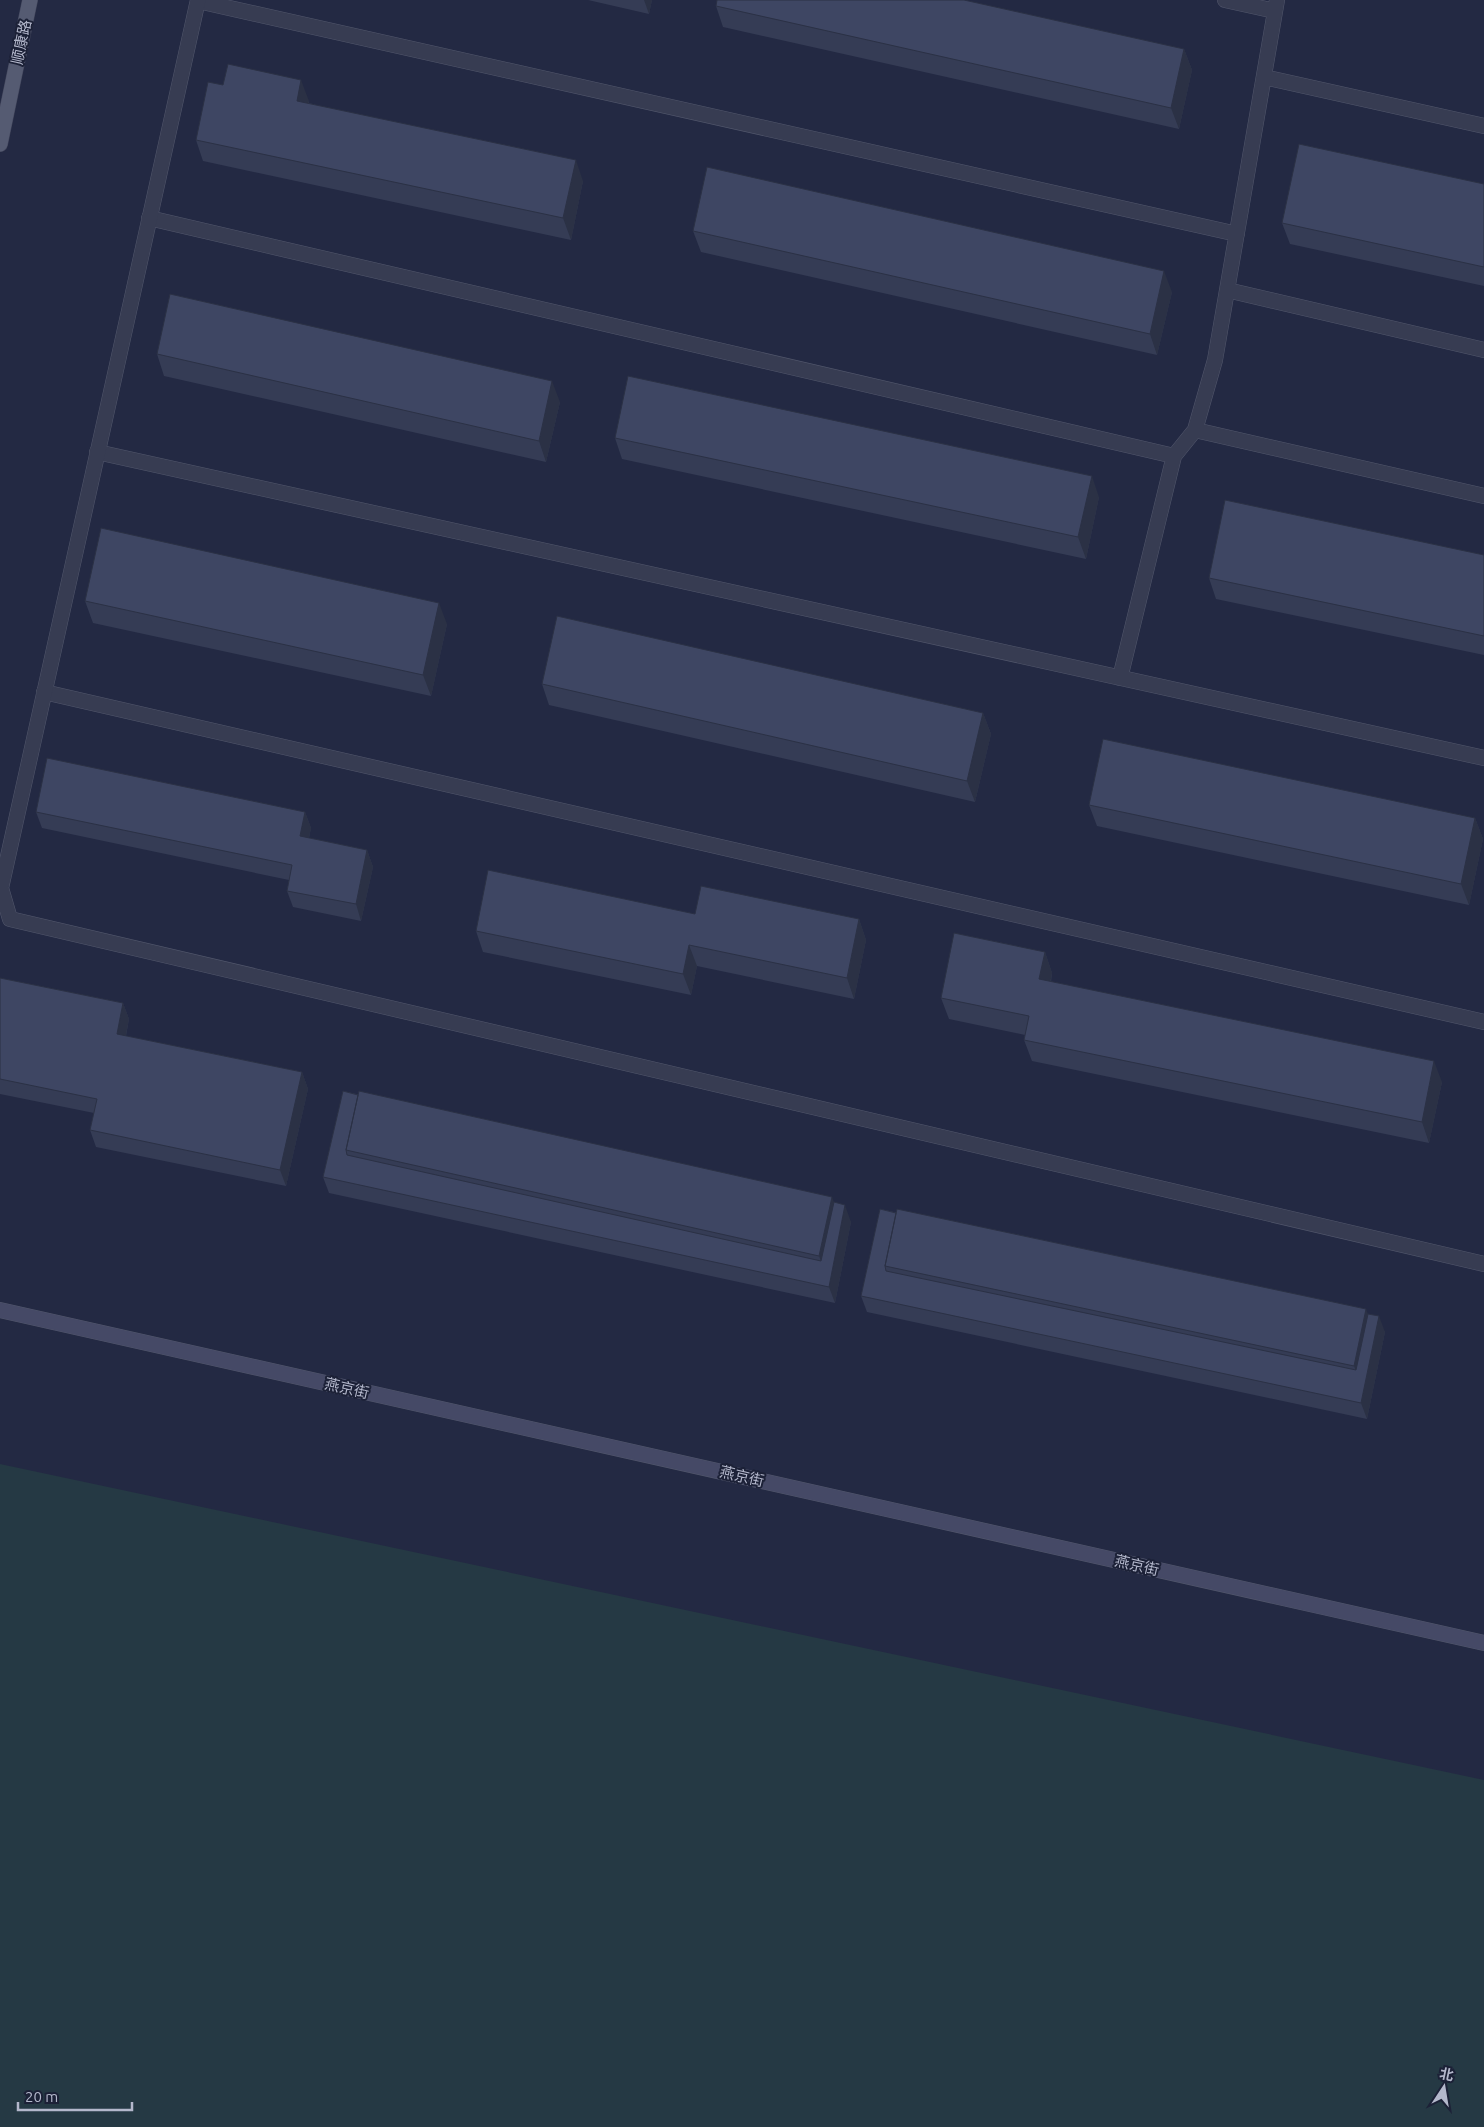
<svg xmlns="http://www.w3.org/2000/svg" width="1484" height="2127" font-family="Ubuntu,'Noto Sans SC',sans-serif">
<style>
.green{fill:#253944}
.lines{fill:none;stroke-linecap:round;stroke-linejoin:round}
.service-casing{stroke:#52576c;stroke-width:16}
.minor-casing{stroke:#52576c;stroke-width:16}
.secondary-casing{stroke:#52576c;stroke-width:16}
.primary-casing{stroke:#41455b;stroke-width:16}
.service{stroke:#373c52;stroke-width:15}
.minor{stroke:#373c52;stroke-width:15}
.secondary{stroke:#454966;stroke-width:15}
.primary{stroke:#555b72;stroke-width:15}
.wall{fill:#353c55}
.shaded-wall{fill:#2b3145}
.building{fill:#3e4663;stroke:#2b3145}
.labels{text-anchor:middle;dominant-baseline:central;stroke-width:4;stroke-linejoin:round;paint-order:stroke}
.street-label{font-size:15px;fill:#b4b8cc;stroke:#1c2137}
</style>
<rect width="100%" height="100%" fill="#232943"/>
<!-- green -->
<path class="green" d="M0,1464l1484,316v347h-1484z"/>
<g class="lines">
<!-- service casing -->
<g class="service-casing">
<path id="service" d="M1225,0l50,11
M198,1l1039,233
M1264,77l220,49
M149,218l1025,238
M1227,290l257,60
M1195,430l289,66
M97,452l1387,306
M1120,678l54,-222 21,-26 20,-70 62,-360
M44,692l1440,330"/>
</g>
<!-- minor casing -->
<g class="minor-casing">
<path id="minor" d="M198,0l-197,888 9,31 1474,345"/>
</g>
<!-- secondary casing -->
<g class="secondary-casing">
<path id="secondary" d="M0,1310l1484,333"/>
</g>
<!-- primary casing -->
<g class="primary-casing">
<path id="primary" d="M0,144l30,-144"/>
</g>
<!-- service -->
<use href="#service" class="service"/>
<!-- minor -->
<use href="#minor" class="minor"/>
<!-- secondary -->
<use href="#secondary" class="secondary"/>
<!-- primary -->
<use href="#primary" class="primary"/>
</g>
<!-- wall -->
<path class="wall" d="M588,0h64l-3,14z
M716,6l468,43 8,21 -13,59 -456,-102z
M309,101v2l274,78 -12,59 -368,-79 -7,-21z
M1484,184v102l-194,-42 -8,-21z
M693,231l479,61 -15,63 -456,-103z
M157,354l403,48 -14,60 -382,-86z
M615,438l484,59 -13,62 -464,-100z
M1484,555v100l-268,-56 -7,-21z
M85,601l362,23 -16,72 -338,-73z
M542,684l441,29 8,21 -16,68 -426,-97z
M1089,805l386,13 8,21 -14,66 -372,-79z
M36,812h269l6,16 -2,10 58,12 6,17 -12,54 -68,-14 -6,-16 2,-11 -247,-52z
M695,914l164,5 7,21 -12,59 -157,-33 -6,29 -208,-43 -7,-21z
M1045,952l7,21 -1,9 391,100 -13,61 -397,-82 -8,-21 1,-5 -76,-16 -8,-21z
M0,978l123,25 6,16 -3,17 176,36 6,17 -22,97 -190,-39 -6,-17 4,-17 -94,-19z
M343,1091l491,111 17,20 -16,81 -506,-110 -6,-16z
M880,1209l488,105 17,18 -18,87 -500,-107 -6,-16z"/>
<!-- shaded-wall -->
<path class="shaded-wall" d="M644,0h8l-3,14z
M1184,49l8,21 -13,59 -8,-21z
M301,80l8,21 -5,21 -7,-21z
M576,160l7,21 -12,59 -8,-22z
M1164,271l8,21 -15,63 -7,-21z
M552,381l8,21 -14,60 -7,-21z
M1092,476l7,21 -13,62 -8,-22z
M439,603l8,21 -16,72 -8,-21z
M983,713l8,21 -16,68 -8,-21z
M305,812l6,16 -5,24 -6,-16z
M1475,818l8,21 -14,66 -8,-21z
M367,850l6,17 -12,54 -5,-17z
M859,919l7,21 -12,59 -7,-21z
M689,945l8,21 -6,29 -8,-21z
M1045,952l7,21 -5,27 -8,-21z
M123,1003l6,16 -6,31 -6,-16z
M1434,1061l8,21 -13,61 -7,-21z
M302,1072l6,17 -22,97 -6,-16z
M832,1197l8,21 -13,59 -8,-21z
M845,1205l6,17 -16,81 -6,-16z
M1366,1309l8,21 -12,57 -8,-21z
M1379,1316l6,16 -18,87 -6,-16z"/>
<!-- building -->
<path class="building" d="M717,0h247l220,49 -13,59 -455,-102z
M228,64l73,16 -4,21 279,59 -13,58 -367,-78 12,-58 15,3z
M1299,144l185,40v83l-202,-44z
M707,167l457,104 -14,63 -457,-103z
M170,294l382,87 -13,60 -382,-87z
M628,376l464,100 -14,61 -463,-99z
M1225,500l259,55v81l-275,-58z
M101,528l338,75 -16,72 -338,-74z
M557,616l426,97 -16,68 -425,-97z
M1103,739l372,79 -14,66 -372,-79z
M47,758l258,54 -5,24 67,14 -11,54 -69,-13 5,-26 -256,-53z
M488,870l207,44 6,-28 158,33 -12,59 -158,-33 -6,29 -207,-43z
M954,933l91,19 -6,27 395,82 -12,61 -398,-82 5,-24 -88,-18z
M0,978l123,25 -6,31 185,38 -22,98 -190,-40 7,-31 -97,-20z
M343,1091l15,4 -12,55 1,5 474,106 13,-59 11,3 -16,82 -506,-110z
M359,1091l473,106 -13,59 -473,-106z
M880,1209l16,4 -11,53 1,5 470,99 12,-56 11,2 -18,87 -500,-107z
M897,1209l469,100 -12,57 -469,-100z"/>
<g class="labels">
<!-- street labels -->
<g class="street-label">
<text transform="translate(21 42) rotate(-78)">顺康路</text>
<text transform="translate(347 1388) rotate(13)">燕京街</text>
<text transform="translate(742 1476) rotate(13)">燕京街</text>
<text transform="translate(1137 1565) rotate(13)">燕京街</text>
</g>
</g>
<!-- north arrow -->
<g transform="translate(1444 2087) rotate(12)" stroke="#1c2137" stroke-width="4" paint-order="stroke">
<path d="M0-4L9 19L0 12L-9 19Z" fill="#b4b8cc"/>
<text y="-8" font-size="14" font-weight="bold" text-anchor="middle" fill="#b4b8cc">北</text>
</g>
<!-- scale -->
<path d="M18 2102v8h114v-8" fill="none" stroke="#b4b8cc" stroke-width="2.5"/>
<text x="25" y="2102" font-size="15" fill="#b4b8cc" stroke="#1c2137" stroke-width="4" paint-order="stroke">20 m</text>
</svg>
